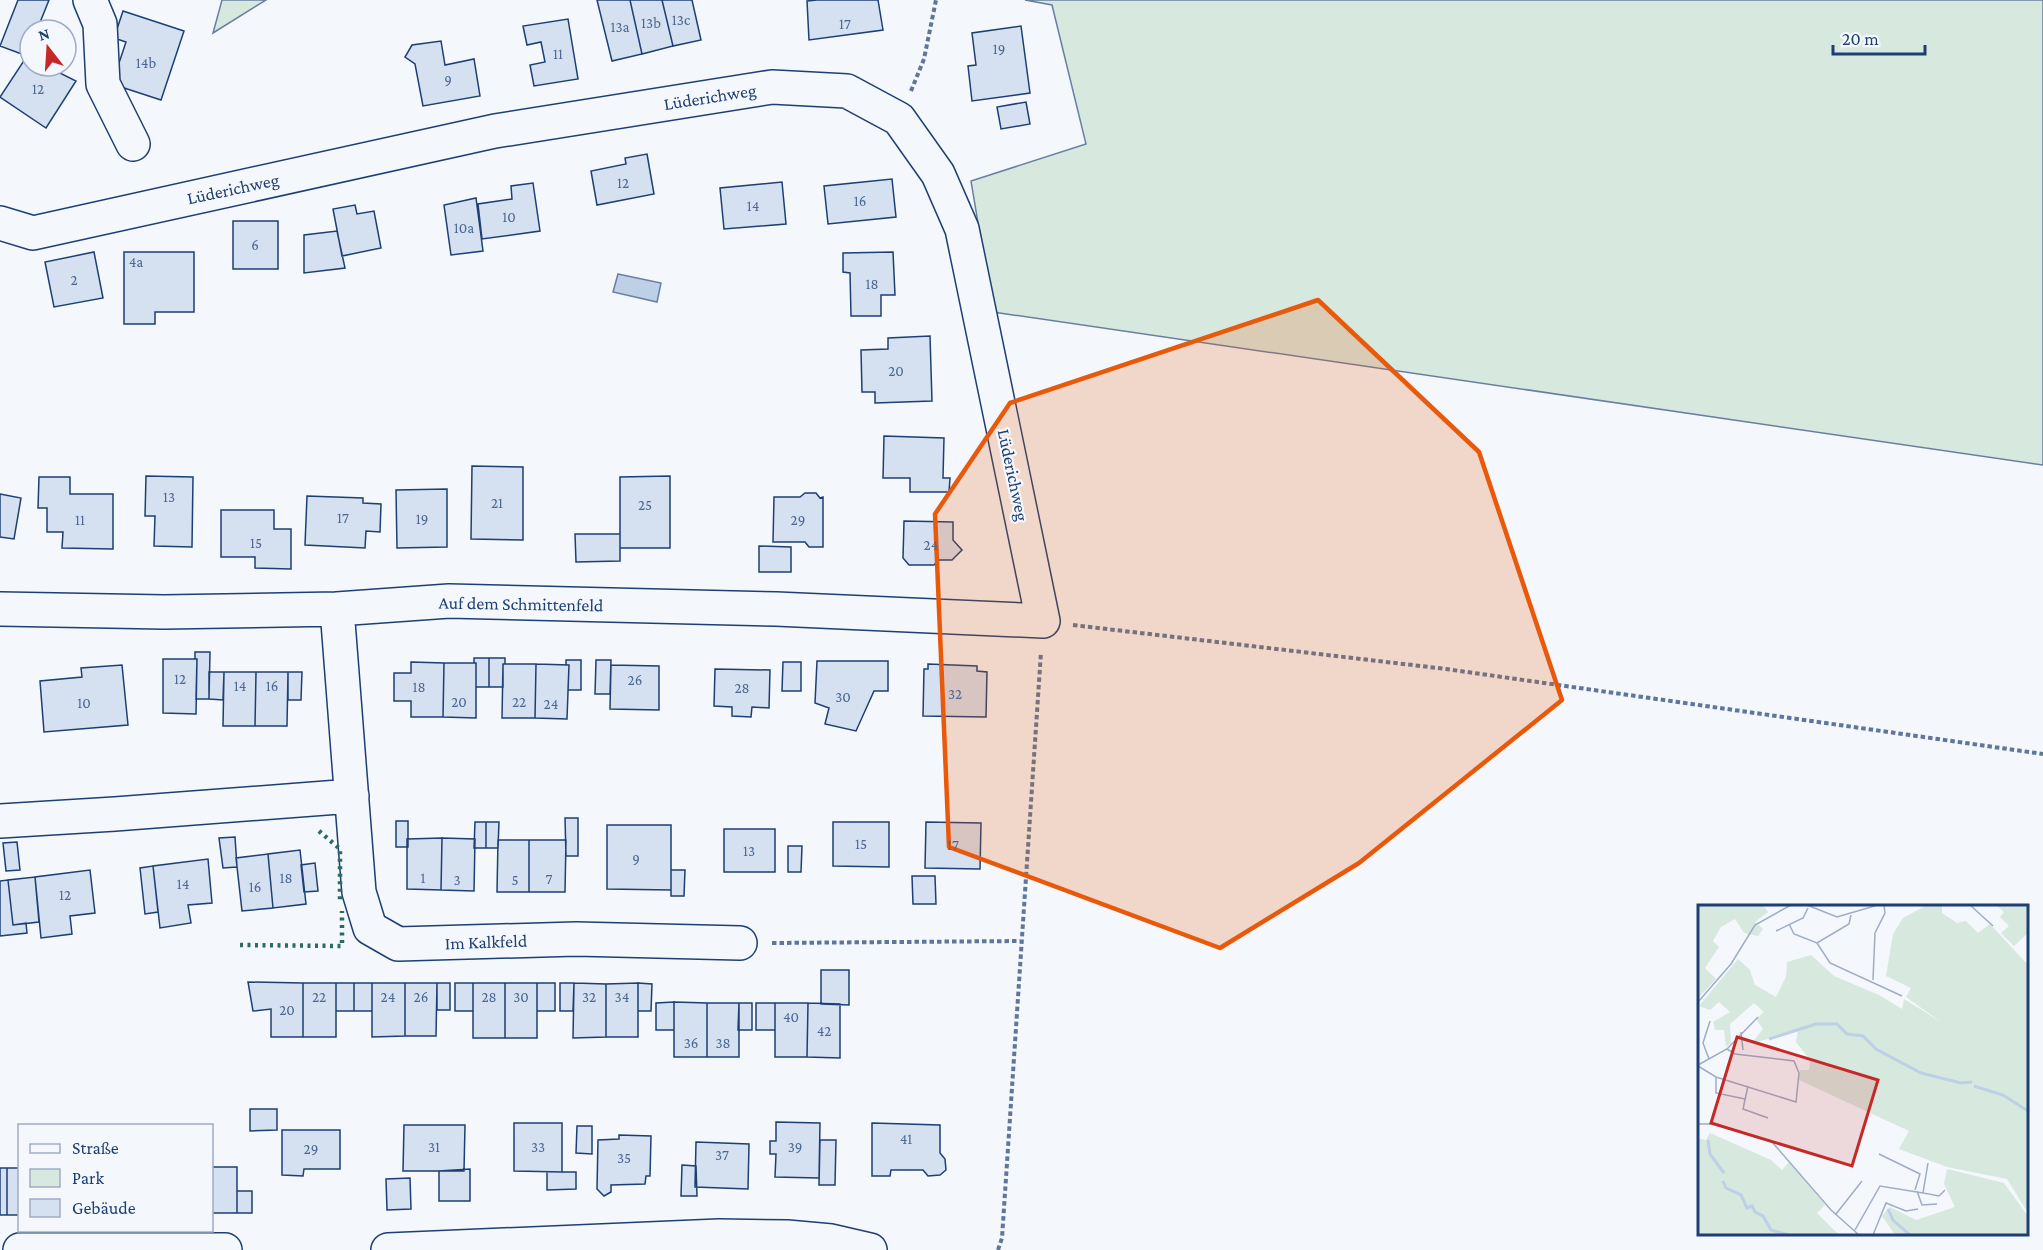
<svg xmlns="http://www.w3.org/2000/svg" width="2043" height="1250" font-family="'Crimson Pro',serif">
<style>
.green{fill:#d7e8df;stroke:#687fa3;stroke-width:1.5}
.water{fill:#bed0e5;stroke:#687fa3;stroke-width:1.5}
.building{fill:#d5e0f0;stroke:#1d3f73;stroke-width:1.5}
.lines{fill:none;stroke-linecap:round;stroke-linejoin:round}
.minor-casing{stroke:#1d3f73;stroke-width:36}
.path{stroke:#5e769c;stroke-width:4;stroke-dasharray:4.5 3;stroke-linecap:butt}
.minor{stroke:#f4f7fb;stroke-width:33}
.hedge{stroke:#2c6c60;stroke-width:4.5;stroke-dasharray:3 4.5;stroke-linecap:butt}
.marked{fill:#e8590c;fill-opacity:0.2;stroke:#e8590c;stroke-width:4.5;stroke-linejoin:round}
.labels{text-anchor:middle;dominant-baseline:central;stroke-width:4.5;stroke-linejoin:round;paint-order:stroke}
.number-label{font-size:15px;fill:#4b6792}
.street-label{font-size:18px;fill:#1d3f73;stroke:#f4f7fb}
.inset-river{fill:none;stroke:#bed0e5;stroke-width:3}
.inset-road{fill:none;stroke:#9eadc5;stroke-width:1.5}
.view{fill:#c62828;fill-opacity:0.15;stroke:#c62828;stroke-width:3}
.inset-edge{fill:none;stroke:#1d3f73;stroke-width:3}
</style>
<rect width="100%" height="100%" fill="#f4f7fb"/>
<!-- green -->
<path class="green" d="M222,0h44l-53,33z
M1025,0h1018v465l-1050,-153 -22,-131 115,-37 -34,-139z"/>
<!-- water -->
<path class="water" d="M618,274l43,9 -4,19 -44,-10z"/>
<!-- building -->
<path class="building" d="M18,0h31l-12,30h-7v19l-3,7 -27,-10z
M597,0h33l12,54 -30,7z
M630,0h32l11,46 -31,8z
M662,0h30l9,40 -28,6z
M817,0h61l5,30 -74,10 -2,-39z
M123,11l61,20 -23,69 -49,-16 14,-42 -12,-4z
M568,19l10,60 -44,7 -4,-21 15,-3 -4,-20 -14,3 -4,-19z
M1021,26l9,67 -58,8 -4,-35 8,-1 -4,-32z
M441,41l4,24 29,-6 6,37 -57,10 -8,-42 -10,-7 7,-12z
M27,56l3,2v8h16l30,15 -30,47 -46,-31z
M1026,102l4,22 -29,5 -4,-22z
M647,154l7,40 -57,11 -6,-34 35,-7 -1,-6z
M892,179l4,38 -68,7 -4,-38z
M782,182l4,42 -62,5 -4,-41z
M533,183l7,48 -58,8 -4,-35 34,-5 -1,-13z
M476,198l7,53 -32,4 -7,-50z
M355,205l2,9 17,-3 7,37 -39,8 -9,-47z
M233,221h45v48h-45z
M337,231l8,37 -41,5v-38z
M94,252l9,46 -49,9 -9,-45z
M124,252h70v60h-39v12h-31z
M893,252l2,43h-14v21h-30l-1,-43 -7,-1v-19z
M930,336l2,65 -57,2v-11h-13l-1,-42 27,-1v-11z
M884,436l60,2 -1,40h7l-1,14h-39v-14h-27z
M472,466l51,1v73l-52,-1z
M146,476l47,1 -1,70 -38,-1 1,-30h-10z
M670,476v72h-50v-71z
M39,477h31v17h43v55l-51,-1 1,-16h-16v-24h-9z
M447,489v58l-50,1 -1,-58z
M805,493h11l4,5 3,-1v50h-14l-4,-5h-32l1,-45h26z
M0,494l21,4 -7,41 -14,-2z
M307,496l56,2v5l18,1 -1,28 -14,-1 -1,17 -60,-3z
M221,510h53v19h17v40l-36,-1v-11h-34z
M904,521l49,1v18l9,10 -10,10h-13l-5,5h-25l-6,-7z
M575,534h45v27l-44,1z
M759,546l32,1v25h-32z
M195,652h15l-1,47h-13l1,-40h-2z
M474,658h15v29h-13v-24h-2z
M489,658h16v6h-2v23h-14z
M163,659h34l-1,55 -33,-1z
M566,660h15v30h-13l1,-25h-3z
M596,660h15l-1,34h-15z
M817,661h71v30h-14l-18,40 -31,-7 4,-16 -14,-5z
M411,662l33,1 -1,54h-32v-16h-17v-28h17z
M783,662h18v29h-19z
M444,663h32v55l-33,-1z
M503,664h33l-1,54h-33z
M536,664l33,1 -2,54 -32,-1z
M928,664l49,2v5l10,1 -1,45 -63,-1 1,-47h4z
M122,665l6,60 -84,7 -4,-51 42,-4 -1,-9z
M611,665l48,1v44l-49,-1z
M715,669l55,1 -1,38 -17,-1 -1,10 -19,-1v-9l-18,-1z
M209,672h15l-1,28 -14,-1z
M224,672h32l-1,54h-32z
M256,672h32l-1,54h-32z
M288,672h14l-1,28h-13z
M565,818h13v38h-12z
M396,821h12v26h-12z
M475,822h11v26h-12z
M486,822h13l-1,26h-12z
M833,822h56v45l-56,-1z
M926,822l55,1 -1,46 -55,-1z
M607,825h64v65l-64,-1z
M724,829h51v43h-51z
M235,837l2,30 -14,1 -4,-30z
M442,838l33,1 -1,52 -33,-1z
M442,838l-1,52 -34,-1v-50z
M498,840h31v52h-32z
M529,840h37l-1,52h-36z
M17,842l3,28 -14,1 -3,-28z
M788,846h14l-1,26h-13z
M300,850l6,54 -33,4 -5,-54z
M268,854l5,54 -31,3 -6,-53z
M208,859l4,44 -24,2 3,18 -31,5 -7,-62z
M315,863l3,28 -14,1 -3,-27z
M153,866l5,46 -13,2 -5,-46z
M90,870l5,43 -25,3 2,18 -31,4 -6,-61z
M671,870h14l-1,26h-13z
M912,876h23l1,28h-23z
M35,877l4,45 -26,3 -5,-45z
M8,880l5,45 13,-2 1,10 -27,3v-55z
M821,970h28v35l-28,-1z
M248,982l55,1v54h-32v-28l-18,2z
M303,983h33v54h-33z
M336,983h18v28h-18z
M354,983h18v28h-18z
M372,983h33v53l-33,1z
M405,983h32l-1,53h-31z
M437,983h13v27h-13z
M455,983h18v28h-18z
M473,983h32v55h-32z
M505,983h32v55h-32z
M537,983h18v28h-18z
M560,983h14l-1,28h-13z
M574,983l32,1v53l-33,1z
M638,983v54h-32v-53z
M638,983l14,1 -1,27h-13z
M674,1002l33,1v54h-33z
M674,1002v28h-18v-27z
M707,1003h32v54h-32z
M739,1003h13v27h-14z
M756,1003h19v27h-19z
M775,1003h33l-1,54h-32z
M808,1003l32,1v54l-33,-1z
M250,1109h27v21l-27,1z
M776,1122l44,1 -1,55 -44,-1 1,-23h-6v-13h6z
M514,1123h48v49l-48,-1z
M872,1123l68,2v28l5,6 1,11 -6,5 -12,1 -5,-6h-32l-1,6h-18z
M404,1125h61l-1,46h-61z
M577,1126h15v28l-16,-1z
M282,1130h58v39h-36l-1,7 -21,-1z
M619,1135l32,1 -1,40h-4l-1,8 -34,1v7l-7,4 -7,-7 1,-49 21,-1z
M820,1140h16l-1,45h-16z
M696,1142l53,2 -1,45 -53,-2z
M682,1165l14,1 1,30h-16z
M212,1167h25v46h-25z
M0,1168h7v47h-7z
M7,1168h13v47h-13z
M470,1169v32h-31v-30z
M547,1172h29v17l-29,1z
M410,1178l1,31 -24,1 -1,-31z
M237,1191h15v22h-15z"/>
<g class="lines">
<!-- minor casing -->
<g class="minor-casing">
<path id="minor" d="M90,0l10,24 3,60 30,60
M0,223l33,10 462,-102 277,-44 75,4 52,28 39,55 24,55 81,392 -267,-12 -327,-8 -112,8 -173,3 -164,-3
M337,609l22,283 11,36 28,16 178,-5 164,4
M0,821l115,-7 237,-18
M20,1250h205
M388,1250l331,-14 68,1 44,4 39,9"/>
</g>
<!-- path -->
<path class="path" d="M911,91l13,-32 12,-59
M1073,625l373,44 597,85
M772,943l248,-2
M998,1250l4,-12 39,-586"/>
<!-- minor -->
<use href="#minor" class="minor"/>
<!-- hedge -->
<path class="hedge" d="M319,831l21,18v54
M240,945l102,1v-35"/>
</g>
<!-- marked area -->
<path class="marked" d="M1318,300l161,152 83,248 -203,163 -139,85 -271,-101 -14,-333 75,-111z"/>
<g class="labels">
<!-- number labels -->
<g class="number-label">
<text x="681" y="20">13c</text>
<text x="651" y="23">13b</text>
<text x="845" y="24">17</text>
<text x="620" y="27">13a</text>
<text x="999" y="49">19</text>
<text x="558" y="54">11</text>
<text x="146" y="63">14b</text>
<text x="448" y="80">9</text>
<text x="38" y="89">12</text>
<text x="623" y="183">12</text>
<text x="860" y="201">16</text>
<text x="753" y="206">14</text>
<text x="509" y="217">10</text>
<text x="464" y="228">10a</text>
<text x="255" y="245">6</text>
<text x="136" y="262">4a</text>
<text x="74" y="280">2</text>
<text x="872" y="284">18</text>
<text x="896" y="371">20</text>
<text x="169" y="497">13</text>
<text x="497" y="503">21</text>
<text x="645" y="505">25</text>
<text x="343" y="518">17</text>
<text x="422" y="519">19</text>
<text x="80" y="520">11</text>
<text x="798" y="520">29</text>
<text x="256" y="543">15</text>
<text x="931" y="545">24</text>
<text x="180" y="679">12</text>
<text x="635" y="680">26</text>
<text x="240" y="686">14</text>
<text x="272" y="686">16</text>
<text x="419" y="687">18</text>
<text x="742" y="688">28</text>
<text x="955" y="694">32</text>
<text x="843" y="697">30</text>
<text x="459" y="702">20</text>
<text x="519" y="702">22</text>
<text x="84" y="703">10</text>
<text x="551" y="704">24</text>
<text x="861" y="844">15</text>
<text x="953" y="845">17</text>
<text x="749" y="851">13</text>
<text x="636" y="859">9</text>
<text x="286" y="878">18</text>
<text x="423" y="878">1</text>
<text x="549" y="879">7</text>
<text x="457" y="880">3</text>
<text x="515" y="880">5</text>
<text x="183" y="884">14</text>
<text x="255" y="887">16</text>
<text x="65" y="895">12</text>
<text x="319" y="997">22</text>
<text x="388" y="997">24</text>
<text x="421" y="997">26</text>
<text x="489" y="997">28</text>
<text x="521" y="997">30</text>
<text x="589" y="997">32</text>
<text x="622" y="997">34</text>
<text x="287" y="1010">20</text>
<text x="791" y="1017">40</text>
<text x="824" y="1031">42</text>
<text x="691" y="1043">36</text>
<text x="723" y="1043">38</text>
<text x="906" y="1139">41</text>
<text x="434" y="1147">31</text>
<text x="538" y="1147">33</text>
<text x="795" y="1147">39</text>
<text x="311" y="1149">29</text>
<text x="722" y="1155">37</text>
<text x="624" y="1158">35</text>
</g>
<!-- street labels -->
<g class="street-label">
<text transform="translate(710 97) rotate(-9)">Lüderichweg</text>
<text transform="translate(233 189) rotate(-12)">Lüderichweg</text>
<text transform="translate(1013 475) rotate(78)">Lüderichweg</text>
<text transform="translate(521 604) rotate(1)">Auf dem Schmittenfeld</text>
<text transform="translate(486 942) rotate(-2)">Im Kalkfeld</text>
</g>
</g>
<!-- overview -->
<g transform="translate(1698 905)">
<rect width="330" height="330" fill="#f4f7fb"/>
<path d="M0,0h65l5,7 -13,10 8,7 -5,7 -14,-3 -9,-14 -14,8 -8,14 6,6 -14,21 11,11 -18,19zM229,0h15v8l15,10 9,-2 12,12 12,-9 38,41v248l-21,-34 -60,-12 -48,-18 10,-18 -110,-51 1,-10h9l1,-10 -14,-18 2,-12 -47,14 12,-15 -7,-10 8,-7 -10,-9 -24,21 1,19 -5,4 -2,-17h-9l-2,-8 17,-10 -11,-10 -9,8 -11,-4 39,-47 12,11 5,15 21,12 10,-20 1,-15 24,-7 23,21 45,19 23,14 2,-10 37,23 -35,-25 5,-9 -25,-12 7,-42 10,-16zM298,0h32v28l-14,13 -13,-13 8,-7 -9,-9 4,-5zM12,228l61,27 11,10 7,-8 36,43 -8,8 22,22h-141v-97l8,2zM249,264l57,14 24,33v19h-133l-13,-19 8,-9 26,13 39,-13 -11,-23z" fill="#d7e8df"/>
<path class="inset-river" d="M71,134l47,-15h21l10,10 16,2 13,13 45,24 40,10 11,-1M276,181l29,9 25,16M10,235l2,14 14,19M25,276l3,7 15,7 6,13 5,-2 3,6 8,4 8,14 18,5M190,304l5,11 17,15"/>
<path class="inset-road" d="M109,0l30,12 41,-12M272,0l23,21M91,19l5,10 23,9 32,-19 2,-9M78,26l27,-13 5,-10M119,38l13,20 72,33M175,75l2,-47 10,-20 -1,-8M0,97l33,-38 24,-39 36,-20M43,127l2,18M11,154l-6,-16 7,-22M0,160l29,-16 31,-32M0,161l18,11 80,25 3,-29 -5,-12 -59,-7 -8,-5M18,172v16l29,6M50,181l-5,23 25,9M0,219h15l59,18 59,68 28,25M181,249l41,20 -5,16M230,258l-5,30 16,3 6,-6M219,286l5,14 15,-1M138,309l26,-33M157,325l25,-44 43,7M175,330l13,-32 20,8 12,-2"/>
<path class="view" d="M39,132l141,43 -26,86 -141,-43z"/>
<rect width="330" height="330" class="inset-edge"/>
</g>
<!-- legend -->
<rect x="18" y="1124" width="195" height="108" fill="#f4f7fb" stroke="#9eadc5" stroke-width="1.5"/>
<rect x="30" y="1144" width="30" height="9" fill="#f4f7fb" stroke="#9eadc5" stroke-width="1.5"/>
<text x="72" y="1154" font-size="18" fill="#1d3f73">Straße</text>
<rect x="30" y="1169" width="30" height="18" fill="#d7e8df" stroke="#9eadc5" stroke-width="1.5"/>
<text x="72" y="1184" font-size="18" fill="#1d3f73">Park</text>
<rect x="30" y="1199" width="30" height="18" fill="#d5e0f0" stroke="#9eadc5" stroke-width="1.5"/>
<text x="72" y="1214" font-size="18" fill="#1d3f73">Gebäude</text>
<!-- north arrow -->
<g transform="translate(48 48) rotate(343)"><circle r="28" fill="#f4f7fb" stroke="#9eadc5" stroke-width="1.5"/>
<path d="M0-4.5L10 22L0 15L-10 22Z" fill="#c62828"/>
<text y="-9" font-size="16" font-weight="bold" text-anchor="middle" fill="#1d3f73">N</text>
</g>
<!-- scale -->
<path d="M1833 45v9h92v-9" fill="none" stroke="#1d3f73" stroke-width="3"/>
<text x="1842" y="45" font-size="18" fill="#1d3f73" stroke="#f4f7fb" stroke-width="4.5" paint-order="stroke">20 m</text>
</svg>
